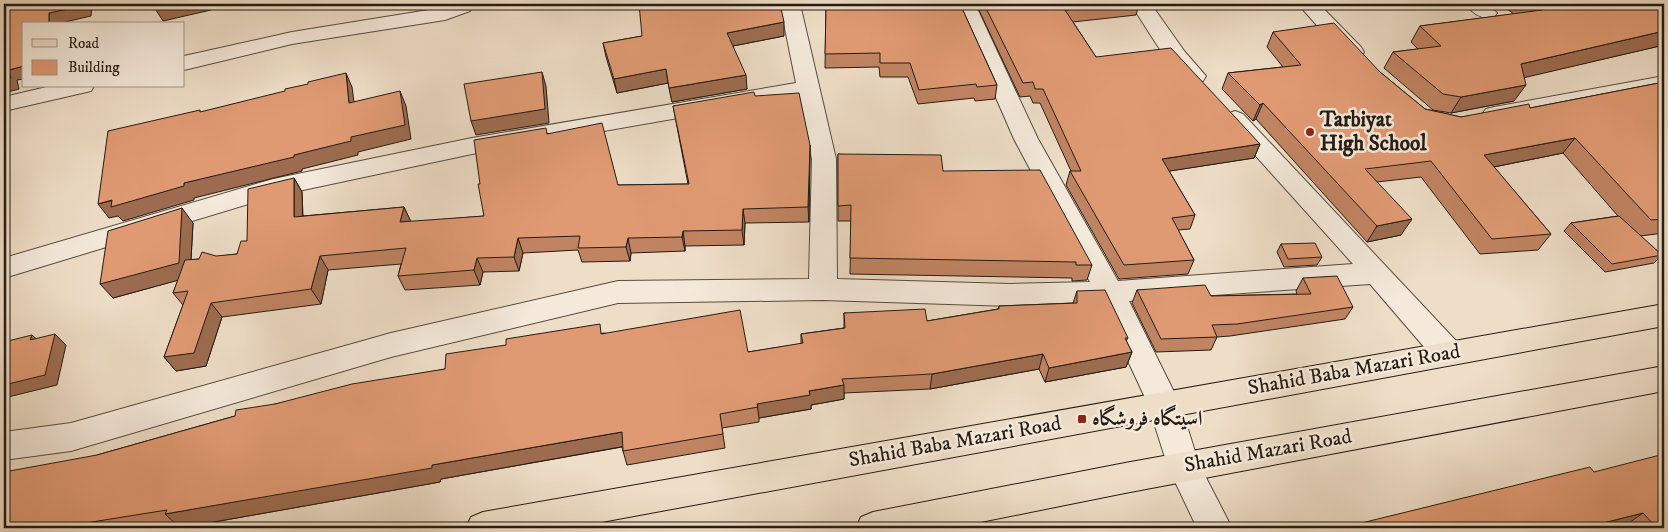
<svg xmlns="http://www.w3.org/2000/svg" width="1668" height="532" font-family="'IM FELL DW Pica',Amiri,serif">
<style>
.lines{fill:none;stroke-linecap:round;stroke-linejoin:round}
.minor-casing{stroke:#564c40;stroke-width:2}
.major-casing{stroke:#241b13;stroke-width:2}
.minor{fill:#f4e9db;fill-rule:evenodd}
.major{fill:#eeddc7;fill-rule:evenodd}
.wall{fill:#c18463;stroke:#241b13}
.shaded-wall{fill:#9d6c50;stroke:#241b13}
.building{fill:#e09a73;stroke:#241b13}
.poi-dot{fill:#8f2418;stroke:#f4e9db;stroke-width:2}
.labels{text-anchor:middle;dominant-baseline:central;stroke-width:5;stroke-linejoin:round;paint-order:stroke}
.poi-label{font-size:21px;font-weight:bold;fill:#241b13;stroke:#f4e9db;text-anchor:start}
.street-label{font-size:21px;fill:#241b13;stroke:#f4e9db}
</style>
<rect width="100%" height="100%" fill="#eeddc7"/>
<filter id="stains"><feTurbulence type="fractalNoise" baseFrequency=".004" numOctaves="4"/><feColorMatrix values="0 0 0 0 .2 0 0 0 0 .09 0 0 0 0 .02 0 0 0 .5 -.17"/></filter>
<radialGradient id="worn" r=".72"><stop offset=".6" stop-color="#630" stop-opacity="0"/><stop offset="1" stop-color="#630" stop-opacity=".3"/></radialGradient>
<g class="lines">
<!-- minor casing -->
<g class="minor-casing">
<path id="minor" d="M453,4h22l-5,7 -25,9 -153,24 -108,26v-14l108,-24 149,-24z
M780,4h20l36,155 1,120 174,5 79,-2 -76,-143 -59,-135h20l63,135 80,142 235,-17 -126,-140 -4,-5 4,-5 8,-3 8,3 216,230 4,9 -4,9 -11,3 -11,-3 -67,-78 -241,17 51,103 19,60 33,64h-35l-29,-61 -20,-63 -47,-101 -90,3 -188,-6 -205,3 -227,54 -320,94 -67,9v-28l67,-9 320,-90 227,-52 191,-2 3,-120 -13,-62 -327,57 -197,42 -271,82v-20l269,-79 199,-41 324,-55z
M1131,4h20l34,48 21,24 -3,5c-5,1 -10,3 -16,0 -15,-9 -45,-60 -56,-77z
M1298,4h21l42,43 3,5 -3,5 -8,2 -8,-2z
M1466,4h22l9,9 -3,4c-12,3 -21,-3 -28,-13z
M1664,76v14l-170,31 -8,-2 -4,-5 4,-5 8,-2z
M51,86h43l-3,5 -87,20v-14z"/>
</g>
<!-- major casing -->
<g class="major-casing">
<path id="major" d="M1664,304v22l-1095,202h-103l5,-11 12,-5z
M1664,366v25l-539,102 -174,35h-95l5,-11 12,-5 252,-49z"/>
</g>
<!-- minor -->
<use href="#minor" class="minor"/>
<!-- major -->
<use href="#major" class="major"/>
</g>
<!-- wall -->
<path class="wall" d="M876,4h84l37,81 -2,14 -20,2 -1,-3 -56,6 -10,-27h-28l-1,-10 -54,1 1,-59h52z
M976,4h163l-3,11 -63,7 23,35 164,87 -6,14 -85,13 26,44 -5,14 -12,1 16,30 -6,14 -69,5 -53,-94 4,-14h1l-31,-68h-7l-3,-7 -10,1z
M1500,4h164v41l-140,32 -10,24 -63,12 -18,-3 -49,-42 9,-16 25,-3 -7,-7 9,-16 94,-12z
M704,6l80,30 -51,10 14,43 -75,13 -4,-19 -51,10 -11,-36 -3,-14 39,-7z
M1273,32l107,40 45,37 36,8 69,-9 134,-26v151l-24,3 22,19 -8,8 -49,9 -41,-41 7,-8 47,-7 -55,-63 -69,14 57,67 -13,16 -58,4 -59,-77 -44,5 24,53 -34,7 -111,-123 -3,2 -31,-32 6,-16 55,-6 -16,-20z
M755,96l55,49 -1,77 -64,1 -1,22 -59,1v5l-54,2 -1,8 -48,1 -4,-12 -55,3 -4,18 -36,1 -3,13 -75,5 -7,-14 3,-12 -73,6 -7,34 -99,13 -16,49 -30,5 -12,-14 19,-52 -10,-12 5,-13 -65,18 80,-75 -2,37 46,-6 57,-76 8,14 1,24 101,-9 7,15 73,-6 -4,-32 68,-51 70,52 70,-1 -15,-78z
M838,154l105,17 149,94 -5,15 -15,1v-3l-222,-4 1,-53h-13z
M1281,244l41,13 -5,8 -33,2 -7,-15z
M1303,278l50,29 -8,12 -115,17 -13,1 -6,13 -55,2 -24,-49 5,-13 74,6 86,-2 -1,-3z
M1077,291l51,47 -2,3 6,11 -6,15 -81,15 -6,-13 -109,20 -86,4v6l-33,6v4l-52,9v4l-37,6 3,20 -98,17 -4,-14 -1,-4 -181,32 -1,3 -260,46 -4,-4 -25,4h-147l93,-73 138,-39 40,-12 170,-35 158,-36 145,19 53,-8v-10l43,-6v-15l83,8 71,-12 1,-3 74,-3z
M1594,472l70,56h-36l-2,-3z"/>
<!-- shaded-wall -->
<path class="shaded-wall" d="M84,4h8l-1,12 -35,8h-7v-11z
M168,4h42l1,6 -48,11 -9,-14z
M784,22v14l-56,11 -1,-14z
M1664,31v14l-154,36 11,-17z
M24,66v13l-7,1 2,9 -15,4v-13l5,-10z
M666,69l2,14 -51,10 -3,-14z
M542,72l4,14 3,37 -73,12 -5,-14z
M346,73l6,14 4,30 -7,-14z
M746,75l1,14 -75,13 -3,-14z
M1526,85l-12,16 -63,12 10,-16z
M400,91l6,15 5,33 -53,13v3l-56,14v2l-108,27v2l-71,21 -5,-5 -9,2 -11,-14 86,-21 110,-28 57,-18z
M1263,103l-7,16 -3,2 7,-16z
M1575,138l-12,15 -90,18 11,-16z
M1260,144l-6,14 -97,15 5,-14z
M810,145v14l-1,63 -1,-15z
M294,178l8,14 1,40 -9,-15z
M404,207l7,15h-11z
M182,208l11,15 -3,54 -77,21 -13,-14z
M743,209l2,14 -1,22 -2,-15z
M1412,219l-11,16 -34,7 10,-16z
M683,231l2,15v5l-3,-14z
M518,238l5,15 -4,18 -5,-14z
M628,238l3,15 -1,8 -4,-14z
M320,256l8,14 -7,34 -10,-15z
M477,258l6,14 -3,13 -6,-15z
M211,303l11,14 -16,49 -30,5 -12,-14z
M55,334l11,11 -9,40 -53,13v-13z
M32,335l11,10 -13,-5z
M1132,352l-6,15 -81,15 4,-14z
M1043,354l-4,15 -109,20 2,-15z
M844,385v14l-33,6v4l-52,9 -2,-14 52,-13z
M622,432l4,14 -185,33 -1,3 -260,46 -15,-14 267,-49z
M1643,513l-17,12 -12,3h-31z"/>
<!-- building -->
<path class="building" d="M26,4h58v2l-35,7v11h-25v42l-15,4 2,8 -7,2v-71z
M154,4h14l-14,3z
M639,4h65v2l17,-2h59l4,18 -57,11 19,42 -77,13 -3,-19 -52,10 -11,-36 39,-7z
M881,4h79l37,81 -20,2 -1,-3 -57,6 -9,-27h-30v-10l-55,1 1,-45h57z
M984,4h134l-53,6 31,47 75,-9 89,96 -98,15 33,56 -23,3 22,42 -70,5 -54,-94h11l-38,-82h-8l-2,-7 -10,1z
M1533,4h131v27l-143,33 5,21 -65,12 -18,-3 -50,-42 48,-6 -21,-20 122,-16z
M1334,23l46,49 45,37 36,8 68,-13 1,4 134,-26v137l-13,1 -76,-82 -91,17 67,79 -59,5 -61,-78 -66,8 47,50 -35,7 -114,-123 -3,2 -32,-32 73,-8 -28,-33z
M542,72l3,37 -74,12 -7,-37z
M346,73l3,30 51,-12 5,34 -54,12v4l-57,14v2l-110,26v3l-73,21 1,-7 -14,4 10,-73 92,-21v2l85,-21v-2l23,-5v-2z
M754,92l1,4 44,-3 11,52 -2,62 -65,2 -1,21 -59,1 -1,6 -54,1 -2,9 -48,1 2,-12 -62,2 -4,19 -37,1 -3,12 -76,6 8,-28 -86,8 -9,33 -100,14 -17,50 -30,4 24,-66 -15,2 12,-33 14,-1 3,-7 14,4 21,-2 4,-13h6l1,-52 46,-11v39l110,-10 -4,15 84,-6 -6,-32h2l-6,-44 72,-12 1,6 55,-11 16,62 71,-1 -16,-78z
M838,154l103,1 2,16 97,-1 52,95h-16v-3l-226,-4 1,-53 -13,1z
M182,208l-3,55 -79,21 8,-53z
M1619,216l43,39 -50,9 -41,-41z
M1315,243l7,14 -34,2 -7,-15z
M1337,276l16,31 -116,17 -25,1 5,12 -56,2 -24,-49 68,-5 6,11 100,-2 -8,-16z
M1105,290l23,48h-3l7,14 -83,16 -6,-14 -111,20 -90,5 2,6 -35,6 1,4 -53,9 1,3 -38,7 3,20 -100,17 -1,-19 -190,33v3l-267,46 2,-4 -113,18h-50v-56l93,-17 138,-39 1,-6 39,-6 77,-20 93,-15 1,-15 60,-9v-6l94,-15 1,10 139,-24 8,42 55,-9 -2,-9 44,-6 -1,-15 81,-4 2,12 72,-12v-3l78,-3v-12z
M55,334l-10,41 -41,10v-43l28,-7 -2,5z
M1664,454v74h-7l-14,-15 -60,15h-242l249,-61 4,5z
M1331,523l4,5h-32z"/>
<!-- markers -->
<g class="poi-dot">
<circle cx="1310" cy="132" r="5"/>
<rect x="1077" y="414" width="10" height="10" rx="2.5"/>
</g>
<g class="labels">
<!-- poi labels -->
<g class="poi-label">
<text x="1320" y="120">Tarbiyat<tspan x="1320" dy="24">High School</tspan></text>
<text x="1092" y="419">اسیتگاه فروشگاه</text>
</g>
<!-- street labels -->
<g class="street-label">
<text transform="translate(1354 370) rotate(-10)">Shahid Baba Mazari Road</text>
<text transform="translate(955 442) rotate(-10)">Shahid Baba Mazari Road</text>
<text transform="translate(1268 451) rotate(-10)">Shahid Mazari Road</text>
</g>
</g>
<!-- margin -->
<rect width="1668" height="532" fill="none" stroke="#eeddc7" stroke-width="20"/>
<rect x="5" y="5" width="1658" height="522" fill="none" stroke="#241b13" stroke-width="2.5"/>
<rect x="10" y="10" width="1648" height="512" fill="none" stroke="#241b13"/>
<!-- legend -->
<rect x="22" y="22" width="162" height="65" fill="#f4e9db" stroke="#a1978b"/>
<rect x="32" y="39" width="25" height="8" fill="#eeddc7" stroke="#a1978b"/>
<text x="68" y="48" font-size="15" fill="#241b13">Road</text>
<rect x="32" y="60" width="25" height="15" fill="#e09a73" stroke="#a1978b"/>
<text x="68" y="72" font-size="15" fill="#241b13">Building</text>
<rect width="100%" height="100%" filter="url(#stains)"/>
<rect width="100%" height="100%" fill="url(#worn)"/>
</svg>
